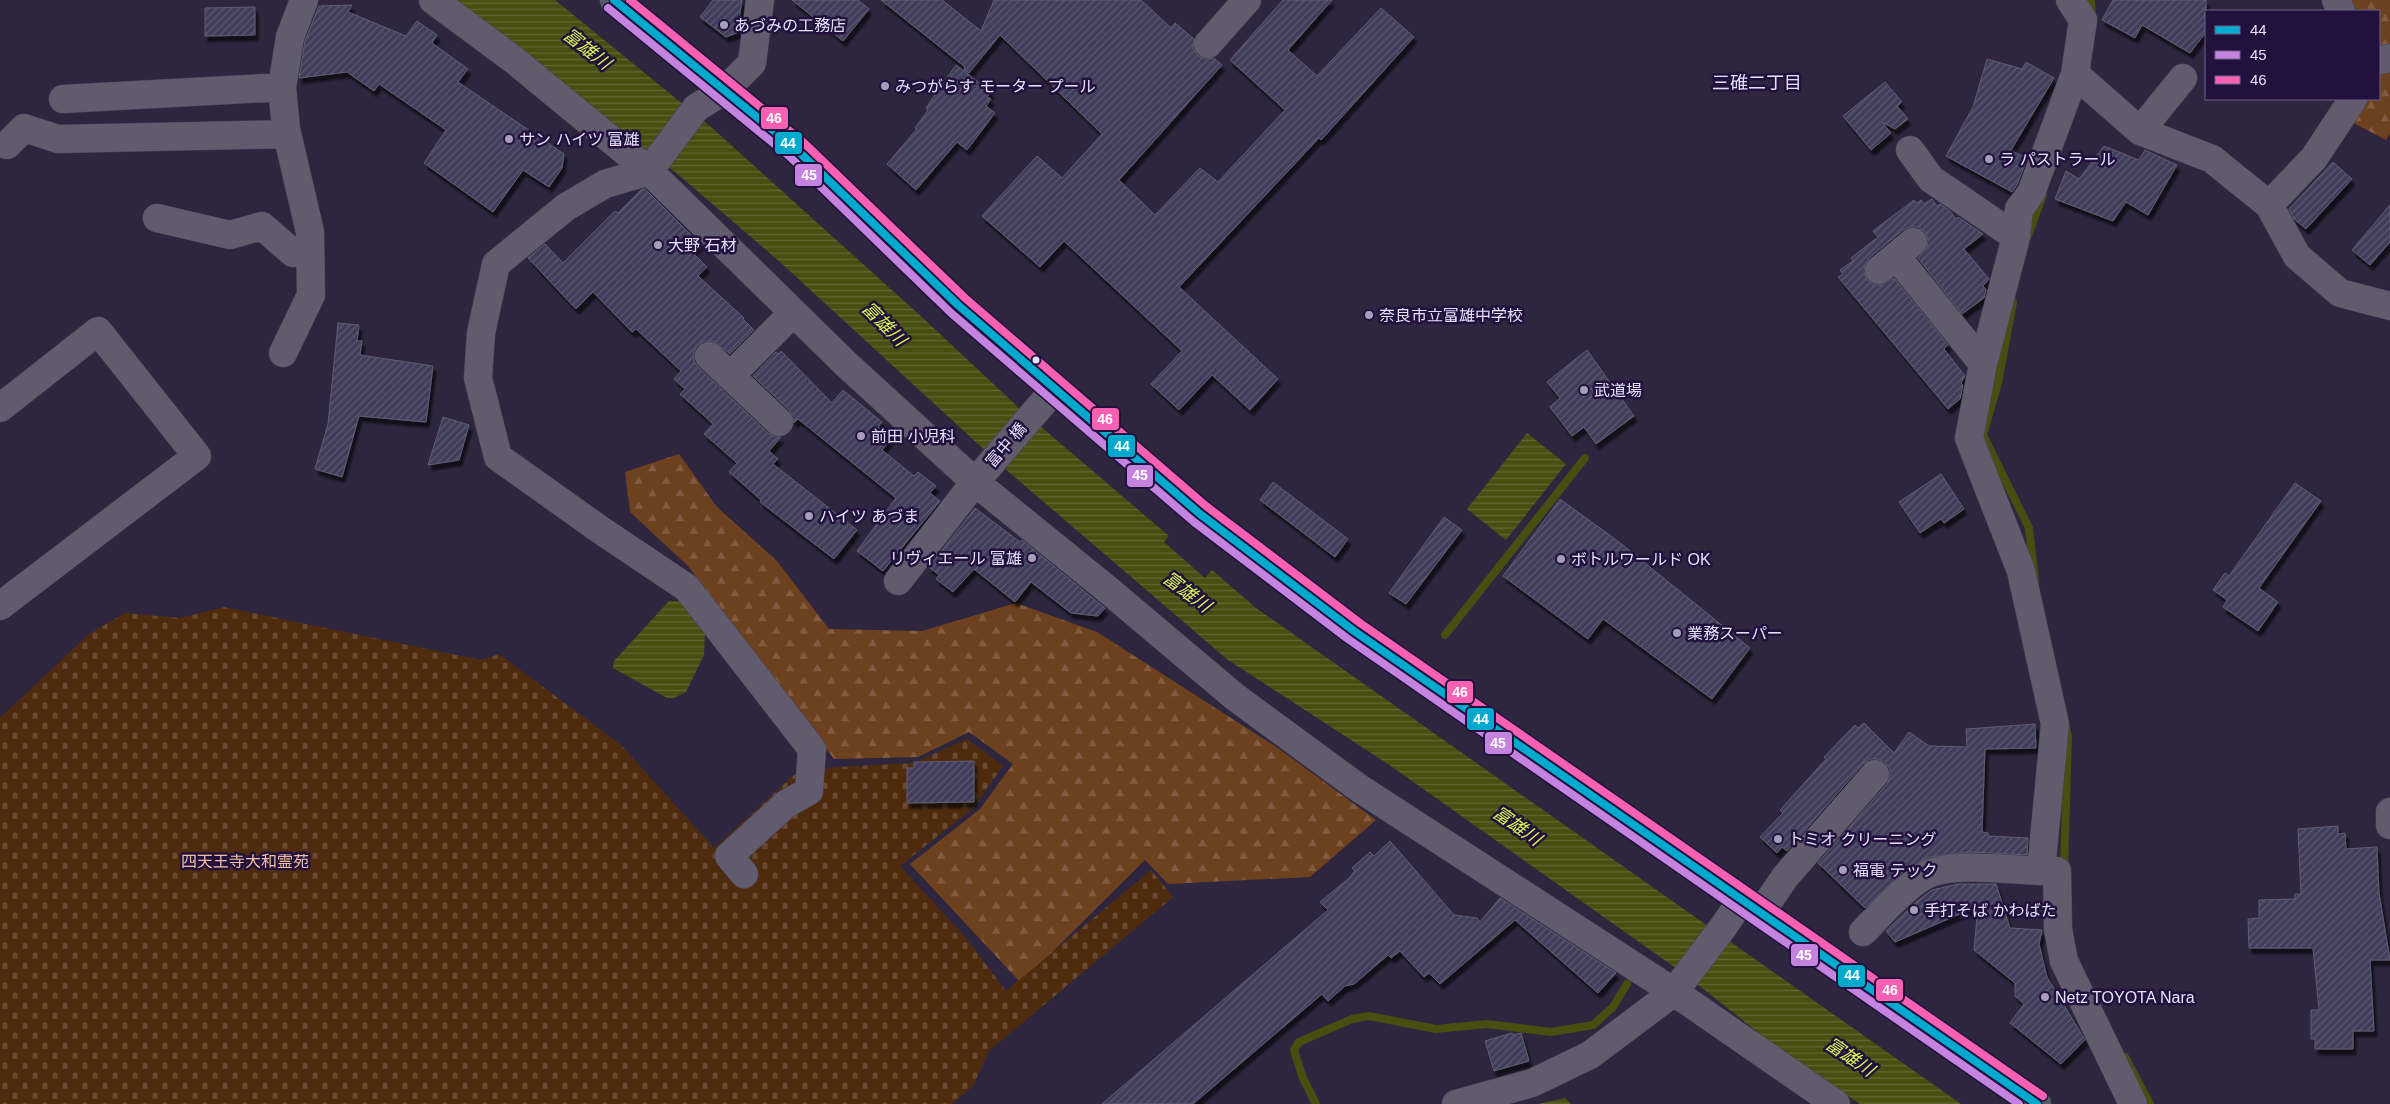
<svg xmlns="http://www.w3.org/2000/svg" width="2390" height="1104" font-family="Arial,'Noto Sans JP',sans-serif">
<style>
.forest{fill:url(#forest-firs)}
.cemetery{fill:url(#cemetery-stones)}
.water{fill:url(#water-rules)}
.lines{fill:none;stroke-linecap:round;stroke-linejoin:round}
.stream{stroke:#474f10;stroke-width:8}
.building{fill:url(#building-hatch);stroke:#605d72;filter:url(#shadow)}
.minor-casing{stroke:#484156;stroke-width:29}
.major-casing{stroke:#484156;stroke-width:29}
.minor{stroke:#615b6e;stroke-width:28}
.major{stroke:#575c69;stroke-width:28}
.bus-1-casing{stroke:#22113d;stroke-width:11}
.bus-2-casing{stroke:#22113d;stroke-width:11}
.bus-3-casing{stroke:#22113d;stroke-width:11}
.bus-1{stroke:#00a9ce;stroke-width:8}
.bus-2{stroke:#c483df;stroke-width:8}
.bus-3{stroke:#f860b3;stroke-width:8}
.poi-dot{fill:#a69eba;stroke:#22113d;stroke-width:2}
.bus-dot{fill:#e6dffc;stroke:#22113d;stroke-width:2}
.labels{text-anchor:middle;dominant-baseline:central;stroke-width:5;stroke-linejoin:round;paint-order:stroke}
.poi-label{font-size:16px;fill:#e6dffc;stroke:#22113d;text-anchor:start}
.street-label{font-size:16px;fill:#e6dffc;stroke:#22113d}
.park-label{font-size:16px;fill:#f0bf9d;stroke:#22113d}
.water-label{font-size:18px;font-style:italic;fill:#dcf252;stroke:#22113d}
.neighbourhood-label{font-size:18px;fill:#e6dffc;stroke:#22113d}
.line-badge{stroke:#22113d;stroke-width:2}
.badge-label{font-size:14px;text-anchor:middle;font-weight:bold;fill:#fff}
</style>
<defs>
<pattern id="forest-firs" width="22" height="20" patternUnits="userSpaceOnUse" patternTransform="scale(1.25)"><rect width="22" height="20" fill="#6d401e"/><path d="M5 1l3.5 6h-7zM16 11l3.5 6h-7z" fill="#825b40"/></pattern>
<pattern id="cemetery-stones" width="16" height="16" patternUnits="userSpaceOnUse" patternTransform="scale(1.25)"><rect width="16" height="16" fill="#4f2b0e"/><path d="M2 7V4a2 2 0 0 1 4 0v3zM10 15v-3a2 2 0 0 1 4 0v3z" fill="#684932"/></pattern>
<pattern id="water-rules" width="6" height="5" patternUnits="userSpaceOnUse" patternTransform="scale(1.25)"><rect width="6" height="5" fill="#474f10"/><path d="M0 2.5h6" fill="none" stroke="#626834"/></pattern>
<pattern id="building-hatch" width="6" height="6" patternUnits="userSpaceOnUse" patternTransform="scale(1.25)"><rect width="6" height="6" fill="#413d5a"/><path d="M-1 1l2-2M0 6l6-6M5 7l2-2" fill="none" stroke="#5c5973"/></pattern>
<filter id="shadow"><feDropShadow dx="3" dy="5.5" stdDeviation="1" flood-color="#0009"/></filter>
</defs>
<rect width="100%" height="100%" fill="#2e263e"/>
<!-- forest -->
<path class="forest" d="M2342,0h48v133l-4,7 -42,-22 15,-19h20v-88h-32z
M679,454l38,53 60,54 52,68 93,2 94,-28 81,29 181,116 98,72 -66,57 -142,7 -23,-24 -124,123 -111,-119 70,-55 33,-45 -44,-32 -51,25 -84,2 -146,-193 -58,-54 -5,-40z"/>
<!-- cemetery -->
<path class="cemetery" d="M224,607l257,53 18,-6 122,91 93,103 80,-73 42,-8 78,-4 53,-24 36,27 -31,43 -72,57 66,72 40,53 145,-121 22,27 -184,154 -16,35 -21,18h-952v-386l89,-84 36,-21 55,5z"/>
<!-- water -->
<path class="water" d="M450,0h105l156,127 213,192 95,89 150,128 -5,6 41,36 7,-8 44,38 705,496h-101l-76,-51 -97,-77 -299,-212 -160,-104 -225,-193 -223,-205 -106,-91z
M1527,433l39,31 -60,76 -39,-31z
M669,601h15l21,30 -1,24 -18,37 -12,6h-7l-54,-30 1,-7z
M1565,1098l6,6h-33z"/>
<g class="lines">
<!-- stream -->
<path class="stream" d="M2091,0l1,18
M2027,238l16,-43
M2013,302l-15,81 -15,52 46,93 6,53
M1445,635l140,-177
M2064,868l4,-131 -2,-10
M2125,1057l25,47
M1316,1104l-13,-26 -9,-28 5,-8 53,-23 17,-3 67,13 51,-5 64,8 42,-7 20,-18 14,-23"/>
</g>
<!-- building -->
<path class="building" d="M713,0h29l-5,33 -11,4 -26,-20z
M792,0h66l11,9 -26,32z
M881,0h61l39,31 13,-31h147l30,28 4,-5 19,16 -1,9 4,7 8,4 9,-1 8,7 -103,115 36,35 45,-47 18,14 67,-72 -55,-50 53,-60h49l-44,50 29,26 64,-68 33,29 -93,103 -2,-2 -140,149 99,92 -28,31 -38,-35 -33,35 -28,-26 31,-33 -118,-110 -24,26 -58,-51 55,-60 25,22 40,-44 -102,-99 -31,38 -5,-3 1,-3z
M2113,0h93v32l-16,21 -48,-28 -7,13 -33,-18z
M352,5l-4,7 58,24 11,-15 20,14 -5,8 36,26 -10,13 106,72 -2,14 -13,19 -26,-17 -30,42 -69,-49 22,-33 -51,-35 -16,-11 -5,7 -27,-19 -48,6 6,-37 14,-35z
M255,7v28l-50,1v-28z
M1987,59l35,10 4,-7 28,16 -43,72 16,9 -10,26 -5,7 -66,-36 27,-49z
M956,65l35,27 -4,5 4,2 -5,7 9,7 -28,37 -10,-8 -41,48 -29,-26 30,-35 -2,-1 13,-18 -2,-2z
M1885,82l17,20 -5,4 11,13 -13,10 -13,-7 9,11 -20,17 -28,-34z
M2104,146l35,14 6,-10 32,15 -29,50 -22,-13 -13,19 -58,-22 11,-28 13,8z
M2333,162l19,17 -46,50 -12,-10 -5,-10z
M642,189h3l55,55 -8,8 15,15 -9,9 46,42 -1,1 11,11 -24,24 -17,-13h-9l-7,5 -3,6v9l4,6 70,66 7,4h6l-12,14 9,8 -5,5 84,66 -23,29 -74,-57 1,-2 -32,-28 8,-9 -33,-29 9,-10 -33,-30 5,-5 -11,-10 7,-8 -45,-42 -4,3 -39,-40 -17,17 -48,-51 17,-14 18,19 52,-52 3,2z
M1932,199l5,7 3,-2 10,7 6,8 2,-2 25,17 -19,15 25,30 -6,7 3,4 -2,8 -22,16 -44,-56 9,-10 1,-8 -3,-8 -7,-5h-8l-7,3 -34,28 -4,6 -1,8 3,8 7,5h8l12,-7 54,67 -4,4 21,27 -4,7 2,2 -3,14 -12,10 -110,-132 5,-3 -3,-4 13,-9 -2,-3 27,-21 -5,-6 41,-31 3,3 4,-3 3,4z
M2390,205v37l-20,23 -18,-15z
M338,323l21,2 -2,16h5l-2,14 73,11 -7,56 -67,-6 -17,61 -27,-8 13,-45z
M1587,350l47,66 -38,28 -12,-17 -12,9 -22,-29 10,-9 -13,-16z
M781,351l51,52 11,-13 39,32 -4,5 14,11 -10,12 32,26 4,-4 18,14 -6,7 10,8 -57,70 -26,-20 39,-53 -98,-79 -4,4 -4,-12 -37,-35 23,-24 2,2z
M443,417l26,8 -10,35 -31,5z
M1941,474l23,35 -20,14 -3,-4 -21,14 -21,-31z
M1273,482l75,57 -13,18 -75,-57z
M2295,483l26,18 -62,87 19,14 -20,29 -35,-24 4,-7 -14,-10 12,-17 4,3z
M1560,499l59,43 131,106 -38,51 -109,-80 -15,20 -85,-63z
M975,508l45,34 2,-2 83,68 -7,8 -27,-3 -40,-31 -16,20 -41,-33 -21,23 -17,-13 3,-4 -10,-8z
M1444,517l18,13 -56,74 -17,-11z
M1864,723l30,30 15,-21 20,14 38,1 -1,-18 69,-5 1,24 -51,1 -3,83 6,1v3l40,2 -1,17 -56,-3 -42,5 -24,13 -40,38 -47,-45 69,-79 3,-7v-8l-5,-7 -7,-3h-8l-7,5 -76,87 -5,-4 -5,6 -17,-16 23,-24 -3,-3 46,-51 -2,-2 31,-32 3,3z
M974,761v41l-67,1v-35h7v-6z
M2338,826v8l7,-1 1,16 31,-2 2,46 11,67h-20l4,71h-21v18h-38v-10h-4v-29h8l-6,-62h-64l-1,-29 11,-1v-18l36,-1v-5h6l-3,-65z
M1390,841l64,74 23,3 3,4 20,-24 116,75 -18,20 -83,-73 -75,64 -11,-11 -5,4 -24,-26 -9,7 -3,-3 -34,29 -9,2 -17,15 -6,-7 -129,110h-91l226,-194 -8,-8 28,-23 7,-8 -3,-3 18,-16 4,4z
M1958,884h38l14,44 32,2 -3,14 8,33 38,63 -24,24 -51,-41 14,-19 -9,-8v-13l-41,-33 4,-44 -83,36 -9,-11 30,-29 16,-12z
M1512,1033l1,2 8,-2 8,28 -35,10 -9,-30z"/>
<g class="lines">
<!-- minor casing -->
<g class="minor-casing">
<path id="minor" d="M433,0l81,60 135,111 197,193 129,118 132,107 128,108 124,91 315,204 162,112
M2070,0l13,20 -8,54 -44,119 -12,16 -3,28 -33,127 -14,74 52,133 34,153 -14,147h16l1,58 6,32 69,143
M2336,0l5,11
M1208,44l39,-44
M2379,60l11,-2
M2075,74l65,57 72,28 57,46 28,51 43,37 50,13
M63,99l219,-12
M2140,131l43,-53
M7,145l17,-17 34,11 229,-5
M1910,150l21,29 85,58
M2269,205l45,-47 39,-59
M157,218l73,17 32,-9 31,27 17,-3
M1896,256l87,108
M1879,270l34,-28
M283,353l28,-58 -1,-63 -24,-103 -4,-42 8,-50 14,-37
M709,356l70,66
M731,375l62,-62
M0,408l98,-77 99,125 -197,150
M898,581l77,-99 79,-92
M2390,812v13
M744,874l-15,-18 57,-52 23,-13 3,-42 -125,-161 -85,-57 -104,-74 -20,-79 3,-45 15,-69 70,-57 39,-23 44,-13 47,-63 29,-18 27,-27 8,-63
M1762,911l23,-34 90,-103
M1863,932c16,-16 48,-53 70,-60 27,-9 78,-2 108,-1
M1456,1104l76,-21 58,-28 84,-63 50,-66 18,-27"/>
</g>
<!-- major casing -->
<g class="major-casing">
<path id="major" d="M614,0l182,149 162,156 242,209 154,117 683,473"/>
</g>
<!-- minor -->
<use href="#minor" class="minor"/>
<!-- major -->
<use href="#major" class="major"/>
<!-- bus-1 casing -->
<g class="bus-1-casing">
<path id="bus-1" d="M614,0l182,149 162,156 242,209 154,117 683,473"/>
</g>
<!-- bus-2 casing -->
<g class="bus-2-casing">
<path id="bus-2" d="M608,8l181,148 162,157 243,209 154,117 671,465"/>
</g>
<!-- bus-3 casing -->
<g class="bus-3-casing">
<path id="bus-3" d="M630,0l172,141 163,157 241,208 154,117 683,473"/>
</g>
<!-- bus-1 -->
<use href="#bus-1" class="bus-1"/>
<!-- bus-2 -->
<use href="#bus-2" class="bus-2"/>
<!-- bus-3 -->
<use href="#bus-3" class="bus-3"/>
</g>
<!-- markers -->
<g class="poi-dot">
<circle cx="724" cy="25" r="5"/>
<circle cx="885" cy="86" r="5"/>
<circle cx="509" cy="139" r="5"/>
<circle cx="1989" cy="159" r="5"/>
<circle cx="658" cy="245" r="5"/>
<circle cx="1369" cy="315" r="5"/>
<circle cx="1584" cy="390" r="5"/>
<circle cx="861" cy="436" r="5"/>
<circle cx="809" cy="516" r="5"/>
<circle cx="1032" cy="558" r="5"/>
<circle cx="1561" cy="559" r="5"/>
<circle cx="1677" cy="633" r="5"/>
<circle cx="1778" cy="839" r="5"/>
<circle cx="1843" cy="870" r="5"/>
<circle cx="1914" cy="910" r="5"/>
<circle cx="2045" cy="997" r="5"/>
</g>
<circle class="bus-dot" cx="1036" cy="360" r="4.5"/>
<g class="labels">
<!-- poi labels -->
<g class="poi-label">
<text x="734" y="25">あづみの工務店</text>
<text x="895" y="86">みつがらす モーター プール</text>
<text x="519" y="139">サン ハイツ 富雄</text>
<text x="1999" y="159">ラ パストラール</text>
<text x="668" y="245">大野 石材</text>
<text x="1379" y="315">奈良市立富雄中学校</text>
<text x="1594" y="390">武道場</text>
<text x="871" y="436">前田 小児科</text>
<text x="819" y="516">ハイツ あづま</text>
<text x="1022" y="558" text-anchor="end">リヴィエール 富雄</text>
<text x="1571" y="559">ボトルワールド OK</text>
<text x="1687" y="633">業務スーパー</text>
<text x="1788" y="839">トミオ クリーニング</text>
<text x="1853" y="870">福電 テック</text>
<text x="1924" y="910">手打そば かわばた</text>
<text x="2055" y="997">Netz TOYOTA Nara</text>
</g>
<!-- street labels -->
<g class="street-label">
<text transform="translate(1006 445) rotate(-49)">富中 橋</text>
</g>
<!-- park labels -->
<g class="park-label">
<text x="245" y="861">四天王寺大和霊苑</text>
</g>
<!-- water labels -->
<g class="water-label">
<text transform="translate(587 49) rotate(38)">富雄川</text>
<text transform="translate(884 324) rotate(45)">富雄川</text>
<text transform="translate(1187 592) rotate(37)">富雄川</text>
<text transform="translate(1517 826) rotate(35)">富雄川</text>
<text transform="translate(1850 1057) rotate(34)">富雄川</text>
</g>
<!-- neighbourhood labels -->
<g class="neighbourhood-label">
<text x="1757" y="83">三碓二丁目</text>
</g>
</g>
<g class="line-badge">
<rect x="760" y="106" width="29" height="24" rx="5" fill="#f860b3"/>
<rect x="774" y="131" width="29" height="24" rx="5" fill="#00a9ce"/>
<rect x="794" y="163" width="29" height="24" rx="5" fill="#c483df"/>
<rect x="1091" y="407" width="29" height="24" rx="5" fill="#f860b3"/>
<rect x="1107" y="434" width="29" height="24" rx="5" fill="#00a9ce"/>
<rect x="1126" y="464" width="28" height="24" rx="5" fill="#c483df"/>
<rect x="1446" y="680" width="28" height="24" rx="5" fill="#f860b3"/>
<rect x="1466" y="707" width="29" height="24" rx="5" fill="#00a9ce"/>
<rect x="1484" y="731" width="29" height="24" rx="5" fill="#c483df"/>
<rect x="1790" y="943" width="29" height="24" rx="5" fill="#c483df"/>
<rect x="1837" y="964" width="29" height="24" rx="5" fill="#00a9ce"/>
<rect x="1875" y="978" width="29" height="24" rx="5" fill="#f860b3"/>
</g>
<g class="badge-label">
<text x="774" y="123">46</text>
<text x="788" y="148">44</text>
<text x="809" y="180">45</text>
<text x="1105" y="424">46</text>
<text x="1122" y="451">44</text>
<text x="1140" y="480">45</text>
<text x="1460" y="697">46</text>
<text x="1481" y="724">44</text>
<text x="1498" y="748">45</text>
<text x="1804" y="960">45</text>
<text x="1852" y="980">44</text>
<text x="1890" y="995">46</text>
</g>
<!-- legend -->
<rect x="2205" y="10" width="175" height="90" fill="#22113d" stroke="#706389"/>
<rect x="2215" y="26" width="25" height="8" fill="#00a9ce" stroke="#706389"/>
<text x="2250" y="35" font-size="15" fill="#e6dffc">44</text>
<rect x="2215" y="51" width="25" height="8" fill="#c483df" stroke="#706389"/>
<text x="2250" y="60" font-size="15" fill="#e6dffc">45</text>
<rect x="2215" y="76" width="25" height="8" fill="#f860b3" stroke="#706389"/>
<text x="2250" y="85" font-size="15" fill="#e6dffc">46</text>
</svg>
